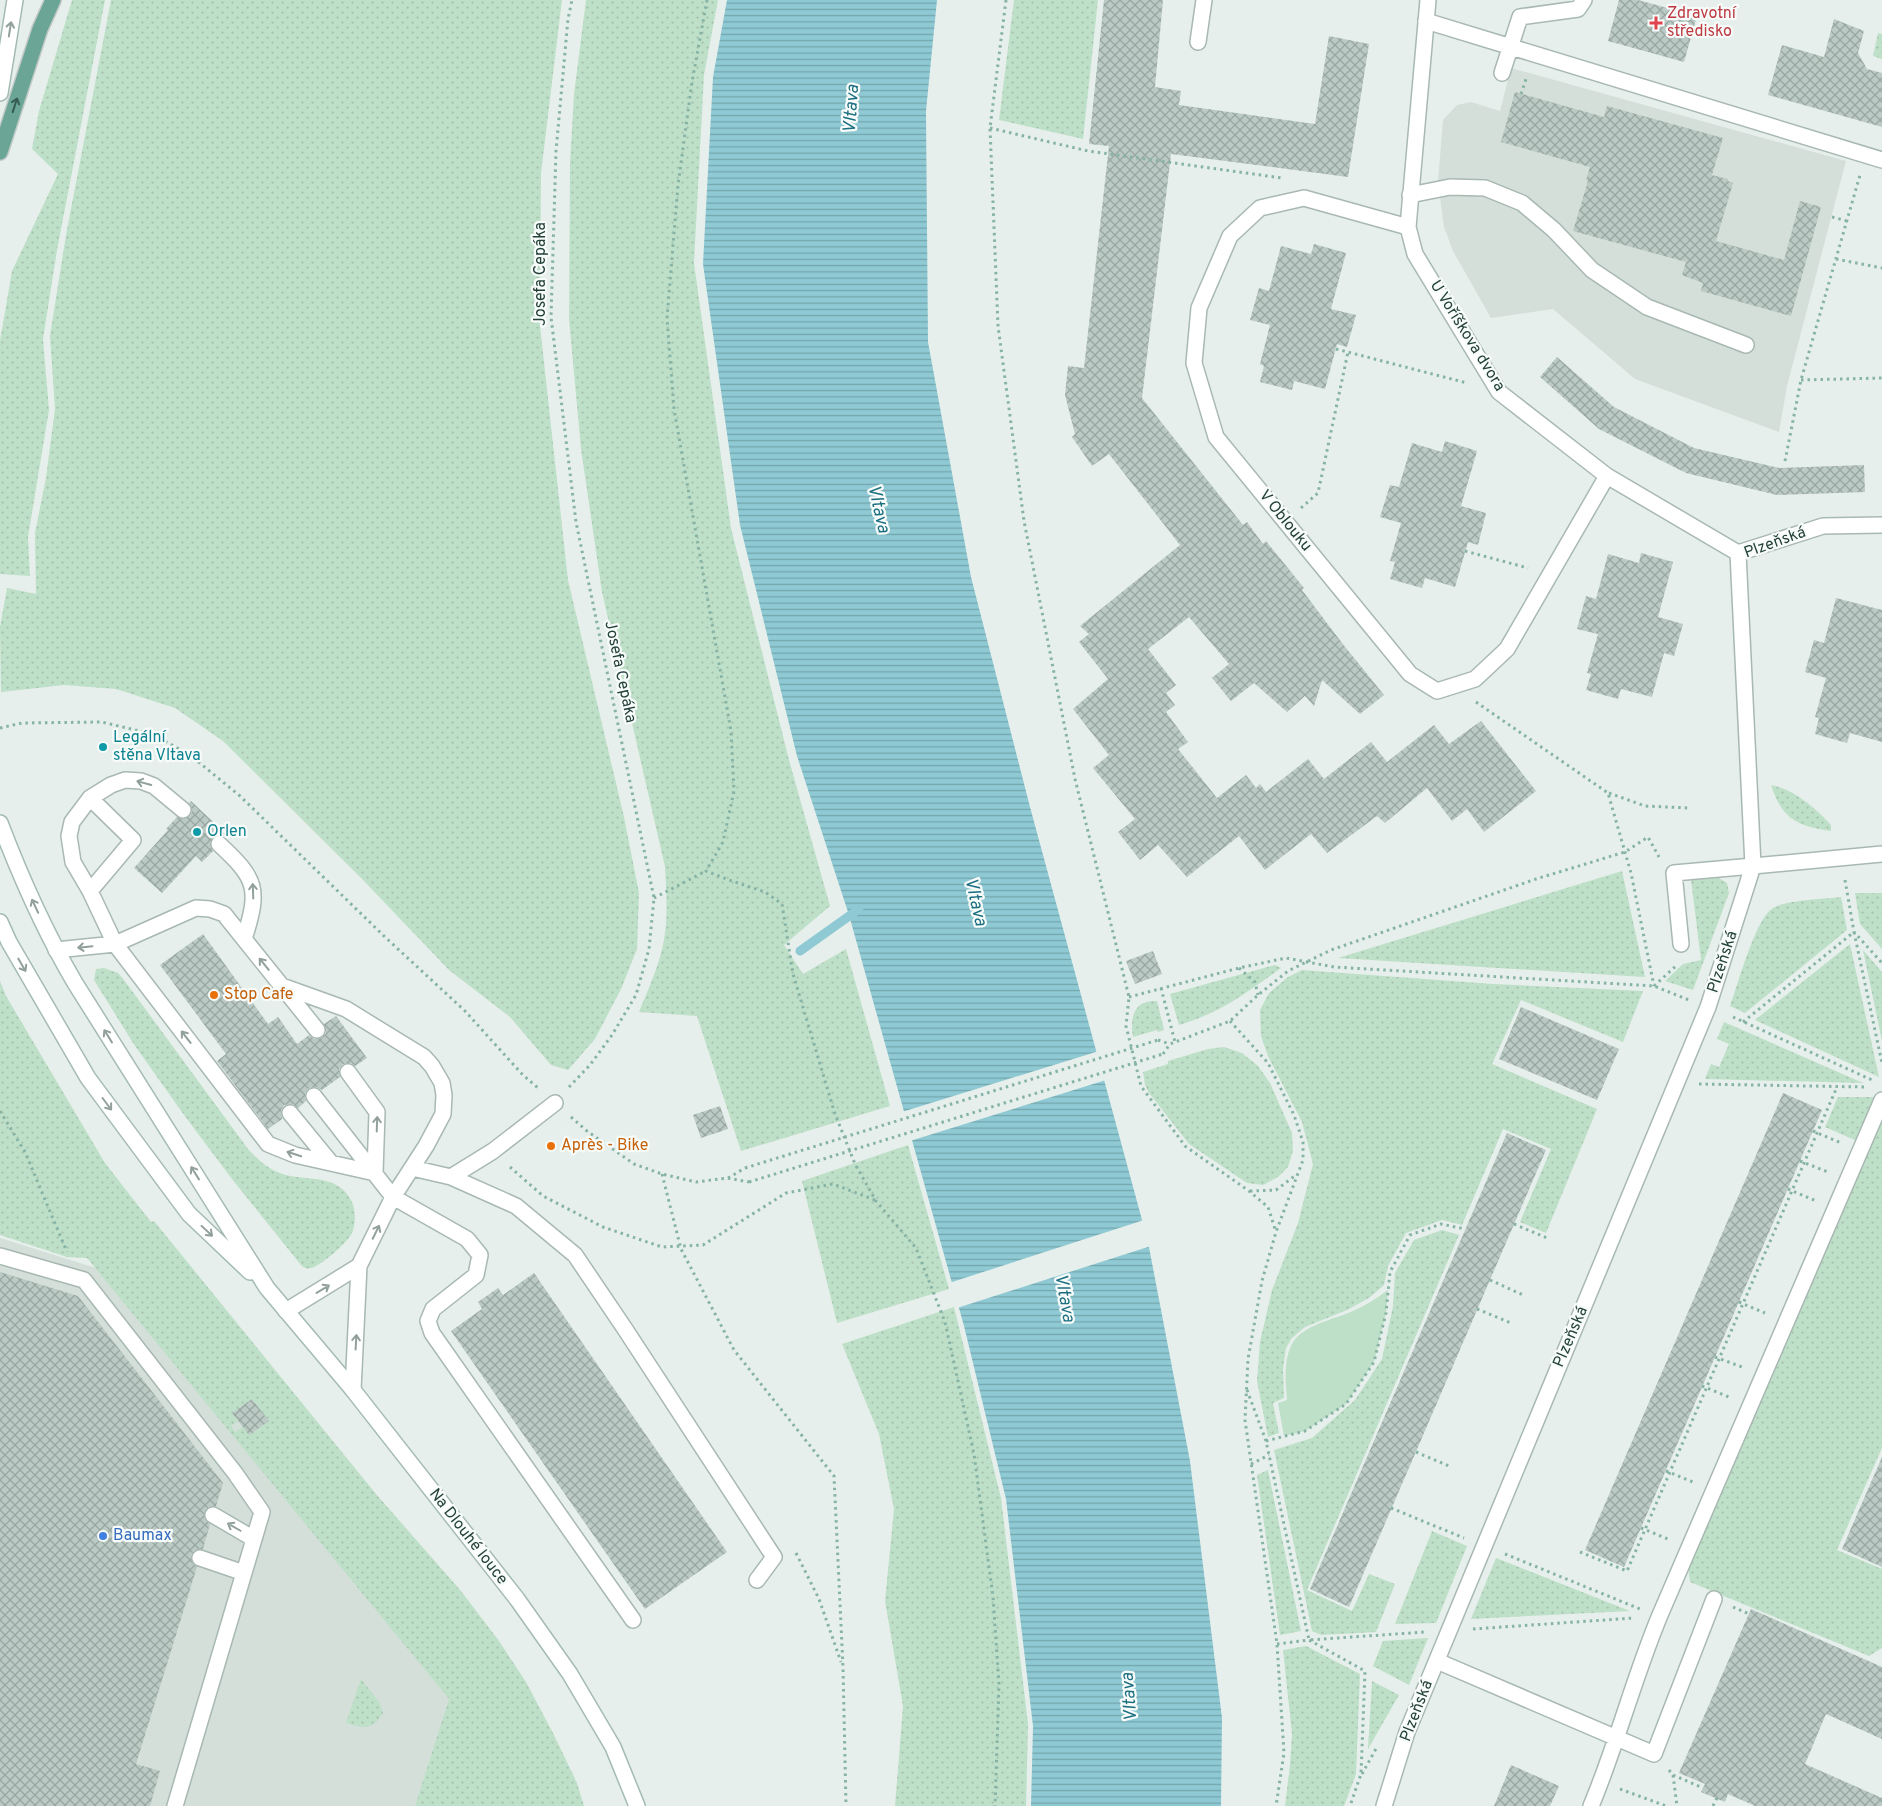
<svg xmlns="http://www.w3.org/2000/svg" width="1882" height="1806" font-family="Overpass,sans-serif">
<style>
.built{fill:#d4dfda}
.grass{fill:url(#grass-dots);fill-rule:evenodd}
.park{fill:#bfe0c8}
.water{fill:url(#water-rules)}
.pier{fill:#e6efeb}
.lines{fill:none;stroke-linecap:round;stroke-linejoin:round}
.stream{stroke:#8ec9d4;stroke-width:9}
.building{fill:url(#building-cross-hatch)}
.lane-casing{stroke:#a8b8b2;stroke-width:18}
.street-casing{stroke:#a8b8b2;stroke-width:18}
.secondary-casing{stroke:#a4bbb3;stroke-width:18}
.primary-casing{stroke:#c2cac8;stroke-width:18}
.path{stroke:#86b3a5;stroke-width:3;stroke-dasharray:2.5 4;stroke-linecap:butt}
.lane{stroke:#fff;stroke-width:15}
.street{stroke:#fff;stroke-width:15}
.secondary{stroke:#fff;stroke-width:15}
.primary{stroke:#6aa596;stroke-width:15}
.path-bridge{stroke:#86b3a5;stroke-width:3;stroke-dasharray:2.5 4;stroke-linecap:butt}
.oneway{stroke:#92a09c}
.oneway2{stroke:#365b51}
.health-dot{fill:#e0444e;stroke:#f7fbf9;stroke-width:2}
.culture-dot{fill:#0f9aa8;stroke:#f7fbf9;stroke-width:2}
.food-dot{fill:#e8710a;stroke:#f7fbf9;stroke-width:2}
.shop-dot{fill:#3f7fe0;stroke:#f7fbf9;stroke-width:2}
.labels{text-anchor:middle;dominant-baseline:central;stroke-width:4.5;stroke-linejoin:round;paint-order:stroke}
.health-label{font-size:16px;fill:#be3a42;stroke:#f7fbf9;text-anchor:start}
.street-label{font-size:16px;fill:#24423a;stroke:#f7fbf9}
.culture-label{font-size:16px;fill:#0d838f;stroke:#f7fbf9;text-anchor:start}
.food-label{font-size:16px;fill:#c56008;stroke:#f7fbf9;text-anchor:start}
.shop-label{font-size:16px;fill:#366cbe;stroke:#f7fbf9;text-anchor:start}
.water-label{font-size:18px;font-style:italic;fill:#1c6f80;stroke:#f7fbf9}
</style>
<defs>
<pattern id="grass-dots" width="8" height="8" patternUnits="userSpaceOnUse" patternTransform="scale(1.25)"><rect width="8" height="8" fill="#bfe0c8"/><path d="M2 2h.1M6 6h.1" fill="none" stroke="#a4c1ad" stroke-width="1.8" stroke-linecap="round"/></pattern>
<pattern id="water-rules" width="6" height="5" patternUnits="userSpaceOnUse" patternTransform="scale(1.25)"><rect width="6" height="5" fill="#8ec9d4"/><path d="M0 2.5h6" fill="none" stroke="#74a5ad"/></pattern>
<pattern id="building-cross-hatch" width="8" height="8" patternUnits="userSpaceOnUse" patternTransform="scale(1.25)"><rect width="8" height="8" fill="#bbcac4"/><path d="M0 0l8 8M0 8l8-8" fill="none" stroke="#98a6a0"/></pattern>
</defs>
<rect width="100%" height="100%" fill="#e6efeb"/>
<!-- built -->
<path class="built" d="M1511,68l335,93 -59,225 -8,46 -144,-53 -82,-70 -62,9 -38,-67 -9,-24 -6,-45 5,-62 14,-15 14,-3 29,9z
M0,1238l163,51 97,115 195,251 59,151h-514z"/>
<!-- grass -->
<path class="grass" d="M72,0h33l-48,250 -14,89 6,71 -21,127 2,39 -30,-2v-233l12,-70 46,-97 -26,-25 7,-38z
M111,0h451l-21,173 -1,153 28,254 56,237 15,76 -2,56 -16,40 -26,50 -27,31 -17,-5 -41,-48 -61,-47 -86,-90 -140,-139 -48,-33 -59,-19 -52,-4 -63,7 -1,-65 7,-39 29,6 -1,-61 11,-55 9,-69 -5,-73 16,-101z
M586,0h132l-14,75 -10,188 37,265 58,232 41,146 -46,39 19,29 43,-25 44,157 -149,45 -44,-135 -58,-4c10,-25 23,-52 26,-79 3,-22 1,-45 0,-66l-63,-275 -21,-143 -12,-130 1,-155 4,-70z
M1014,0h84l-15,139 -84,-19z
M1878,33l4,1v25l-9,-3z
M1771,785c22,4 45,23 60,40v6c-34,-5 -49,-12 -60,-46z
M1622,871l23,106 -307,-19z
M1719,878l8,5 2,10 -36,97 -28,-9 18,-17 18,-4 -10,-80z
M1855,893h27v56l-22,-25z
M1841,897l6,33 -102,83 -15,-7c8,-21 25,-87 43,-98 13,-8 52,-9 68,-11z
M1850,944l29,133 -124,-57z
M1863,950l19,22v69z
M1275,965l6,3c-35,25 -61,45 -102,57l-9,-31z
M104,968l14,5 6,7 124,169c11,12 22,22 38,26 23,6 51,-1 65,25 5,10 5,23 1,33 -4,9 -31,33 -41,35 -4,1 -7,0 -10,-3l-69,-86 -48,-64 -51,-72 -39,-63 2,-11z
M1302,970l191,14 150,7 -20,51 -102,-42 -29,64 105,45 -51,124 -26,-11 31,-73 -48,-20 -41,96 -20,-5 -36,13 -18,33 -4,19 -15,13 -22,12 -42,17 -13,11 -6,10 -3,21 1,29 -11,5 6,30 -11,4 -11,-56 3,-39 12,-52 26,-67 15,-59 -11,-42 -34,-66 -7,-20 -1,-26 9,-17 19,-16z
M0,981l6,15 99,167 46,59 3,-1 222,273 85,97 38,50 27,41 28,53 23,48 7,23h-169l34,-107 -362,-441 -20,-1 -67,-22zM252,1399l17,22 -20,14 -6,-8 -8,5 -4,-6 7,-5 -6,-8z
M1157,1001l7,29 -6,2 -1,-2 -24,7c-2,-11 -2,-29 11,-34 4,-2 10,-2 13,-2z
M1724,1022l139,61 -158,-4 6,-15 8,3 10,-23 -12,-5z
M1224,1047l18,6 16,13 12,17 22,50 1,18 -5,16 -10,10 -15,8 -16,-2 -58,-39 -40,-51 -4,-8 -2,-13 25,-8v-3l40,-12z
M1838,1097h37l-18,44 -32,-14z
M1882,1115v333l-45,102 45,19v79l-13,8 -179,-74 -2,-14z
M908,1145l41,144 -112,34 -35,-142z
M1442,1230l17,5 -152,355 45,21 17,-37 26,10 -19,48 -55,3 -9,-4 -38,-181 38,-12 43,-38 27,-41 11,-53 2,-33 19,-33z
M954,1307l47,191 27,226 -2,82h-131l8,-100 -18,-105 9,-92 -15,-75 -37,-90z
M1268,1470l33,161 -21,4 -23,-160z
M1432,1531l35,15 -31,77 -41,1z
M1496,1558l134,53 -159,8z
M1428,1638l-19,47 -36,-19 10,-25z
M1306,1646l54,28 -4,100 -12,32h-59l5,-41 2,-31 -9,-84z
M361,1679l19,24 3,10c-10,17 -19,16 -37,10z
M1372,1681l27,14 -31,54z"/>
<!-- park -->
<path class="park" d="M1388,1290l-2,23 -12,49 -28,42 -41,27 -21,5 -6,-33 9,-3c-1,-18 -4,-37 4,-54 10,-22 44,-26 64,-36 11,-5 22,-12 33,-20z"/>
<!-- water -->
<path class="water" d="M727,0h210l-11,111 2,231 43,235 59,230 118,435 42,219 32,257 -1,88h-190l2,-80 -27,-227 -42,-173 -115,-411 -52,-159 -57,-231 -37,-261 10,-187z"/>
<!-- pier -->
<path class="pier" d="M1099,1051l7,29 -196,61 -8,-29z
M1144,1220l7,26 -194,62 -8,-25z"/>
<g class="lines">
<!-- stream -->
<path class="stream" d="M800,951l59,-42"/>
</g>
<!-- building -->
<path class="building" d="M1104,0h59l-8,87 26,4 -2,14 136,19 14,-88 40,8 -21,133 -177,-23 -29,244 101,127 4,-3 16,22 3,-3 38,47 -2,2 40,53 42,52 -24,19 -38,-34 -8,26 -9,-10 -18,16 -33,-29 -23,18 -19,-23 17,-14 -40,-47 -41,32 28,36 -10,8 9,12 -9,7 22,30 -10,7 39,49 29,-23 10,13 4,-4 6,8 42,-33 16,20 47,-37 16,20 47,-37 15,19 32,-23 55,70 -52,41 -17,-23 -15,12 -25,-33 -42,35 -8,-7 -50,37 -16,-19 -46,36 -26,-34 -52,41 -29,-32 -18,15 -22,-28 17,-13 -42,-51 16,-13 -36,-46 35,-30 -29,-37 10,-8 -9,-8 100,-81 -71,-91 -17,12 -20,-29 3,-3 -10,-39 3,-29 16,2 25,-222 -20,-2z
M1619,0h19l59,16 -13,46 -76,-21z
M1834,19l30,12 -6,22 9,16 15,4v54l-114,-32 14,-50 42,12z
M1515,92l89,25 3,-11 116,32 -11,37 16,4v2l5,2 -17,58 68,19 16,-59 21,6 -30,109 -90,-25 2,-8 -21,-8 4,-13 -113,-31 15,-50 -2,-1 4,-13 -89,-25z
M1314,244l32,9 -15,56 25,6 -9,32 -10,-3 -12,45 -31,-8 -2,9 -32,-8 4,-16 -4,-2 10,-39 -20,-5 9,-32 10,3 12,-45 30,8z
M1557,357l57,50 80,41 85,20 85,-3 1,27 -88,3 -91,-22 -87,-44 -59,-52z
M1445,441l32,10 -16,55 25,7 -8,32 -10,-3 -13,45 -30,-9 -3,10 -32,-9 5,-17 -5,-1 11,-38 -21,-6 10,-32 9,2 13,-44 30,9z
M1641,553l32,9 -15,55 25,7 -9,32 -10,-3 -12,44 -31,-8 -3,10 -32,-9 5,-16 -4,-1 11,-39 -21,-5 9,-33 10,3 12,-45 31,9z
M1836,598l46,12v132l-32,-9 -3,10 -32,-9 4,-16 -4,-1 11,-39 -21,-6 9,-32 10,3z
M191,801l36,34 -2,2 -4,-2 -8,2 -3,5 3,9 -11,11 -6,-6 -34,37 -28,-25 34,-38 -2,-1 11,-12 5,2 8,-3 2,-5 -3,-8z
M203,934l65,90 10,-7 19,27 12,-9 5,4 8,-1 4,-5 -2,-9 12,-8 31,42 -12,8 -4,-3 -8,1 -4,5 1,8 -18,13 -5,-3 -8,1 -4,5 1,8 -8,7 -5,-4 -9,1 -3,5 1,9 -14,10 -51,-68 9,-7 -66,-89z
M1153,951l9,23 -27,10 -9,-23z
M1521,1007l98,42 -22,51 -98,-41z
M1783,1093l39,17 -198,457 -39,-17z
M720,1106l8,23 -27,9 -8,-23z
M1507,1133l39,17 -197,457 -39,-18z
M0,1272l78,24 145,187 -7,23 -7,1 -4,4v8l5,5 -7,25 -9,2 -3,4 2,9 4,3 -61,197 24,7 -10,35h-150z
M534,1273l193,279 -82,57 -194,-278 31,-22 -4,-7 20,-14 5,7z
M252,1399l17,22 -20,14 -17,-22z
M1882,1457v110l-40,-18z
M1751,1609l131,58v72l-56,-25 -21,50 77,34v8h-127l-27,-12 -3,8 -24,-10 4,-8 -26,-11z
M1511,1765l48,21 -9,20h-56z"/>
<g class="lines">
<!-- lane casing -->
<g class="lane-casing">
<path id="lane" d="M1426,21l456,139
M1198,42l6,-42
M1502,73l18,-56 58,-8 6,-9
M1410,195l40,-8 35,1 37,15 32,27 38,40 55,37 99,38
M183,810l-29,-24 -13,-5 -16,-1 -14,5 -21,13 -18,24 -3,14 4,26 17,29 25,53 153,200 27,11 80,18
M219,844c38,35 41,45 25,95
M90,891l43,-51 -43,-42
M1681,944l-7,-71 79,-7
M56,950l59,-6 81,-36 14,1 14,5 93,116
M282,986l64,23 78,48 8,9 10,17 2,12 -1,19 -17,32 -33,51 -34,69 -6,124
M348,1072l29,40 -2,61
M314,1096l79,101 74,42 13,16 -4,20 -43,34 -5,12 4,12 201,287
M290,1113l41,50
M412,1168l39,9 65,29 59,49 50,74 149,228 -17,23
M451,1177l42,-26 62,-48
M0,1256l84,24 151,193 27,39 -87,294
M286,1311l73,-45
M213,1515l41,24
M200,1558l44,15
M1437,1661l217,93 60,-155
M1591,1806c26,-62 43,-129 69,-191 74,-172 148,-344 222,-515"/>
</g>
<!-- street casing -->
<g class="street-casing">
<path id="street" d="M1428,0l-20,227 7,27 84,138 108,84 131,77
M1408,227l-104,-29 -44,10 -30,28 -31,72 -5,55 22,74 194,237 27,17 38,-12 32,-30 100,-173
M1738,553l85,-27 59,-1
M1753,866l129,-12
M1384,1806l23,-74 301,-725 45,-141 -15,-313"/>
</g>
<!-- secondary casing -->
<g class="secondary-casing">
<path id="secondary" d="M0,93l15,-93
M0,823c21,55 45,109 75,160l192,305 86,102 164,209 53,75 43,73 24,59
M0,922l9,20 79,136 101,136 61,58"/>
</g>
<!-- primary casing -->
<g class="primary-casing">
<path id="primary" d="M0,152l40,-123 13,-29"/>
</g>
<!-- path -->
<path class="path" d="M707,0l-15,82 -14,103 -11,133 7,91 57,322 3,60 -11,51 -17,29 23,9 36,12 17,12 11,70 42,140 20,50 21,37 40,47 29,74 29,132 19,143 6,87 -4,122
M1006,0l-16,128 8,198 26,195 51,258 54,218 -3,29 15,60 44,60 64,45 19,16 8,25
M1521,94l5,-15
M990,128l98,23 194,27
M1832,217l15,4
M1836,259l46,9
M1336,349l131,34
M1801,380l81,-2
M1785,461l16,-81 59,-205
M1301,508l17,-15 30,-141
M1465,551l63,17
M1476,702l132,91 23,80 23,113
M0,728l22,-5 80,-1 50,12 38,21 50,41 145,141 80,74 57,63 16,14
M1609,793l36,13 44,2
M1845,880l9,52 28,31
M654,898l52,-27
M1239,968l16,14 3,13
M1654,986l23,-21
M1161,988l14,54
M1129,997l110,-29 47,-10 48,9 320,19 35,14
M1733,1017l139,63
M1230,1021l38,42 26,52 9,27v18l-27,72 -14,49 -14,78 -3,61 32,224 7,109 -8,53
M1743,1022l111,-90 28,131
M1158,1040l12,4
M1163,1054l7,-10 60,-23 28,-26 30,-24 43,-21 205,-71 89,-27 23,-15 11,20
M1699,1084l166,3
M569,1087l21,-22 22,-30 24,-40 13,-46 5,-51 -78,-376 -25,-205 5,-166 12,-132 4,-19
M0,1111l25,41 42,100
M571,1117l16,14 47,33 28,10 34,8 31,-4 22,4
M1813,1131l28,12
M1800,1161l28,11
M510,1167l33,29 60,31 59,20 41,-2 83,-52 47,-9 42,16
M662,1174l19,75 53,101 100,126 9,191 3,139
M728,1178l17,-10
M1788,1189l28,12
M1250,1191l26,-1 20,-15
M1514,1224l33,14
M1490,1280l33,15
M1739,1302l26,11
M1477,1309l34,14
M1715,1357l27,10
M1702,1386l27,11
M1247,1390l19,51 43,199 116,-8
M1266,1441l39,-10 41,-27 28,-42 12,-49 4,-41 20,-37 31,-11 24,5
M1416,1452l33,14
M1251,1464l18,-9
M1666,1471l27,11
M1391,1508l73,30
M1641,1528l27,11
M1580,1552l47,19 210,-484
M796,1553l23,46 22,63
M1505,1554l135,55
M1733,1607l16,7
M1473,1629l161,-11
M1277,1644l32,-4 56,31 -4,103 -11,32
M1669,1770l4,5 30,13
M1362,1774l15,-27
M1673,1775l4,31
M1620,1789l46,17
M1713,1806l4,-8"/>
<!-- lane -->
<use href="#lane" class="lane"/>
<!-- street -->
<use href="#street" class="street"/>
<!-- secondary -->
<use href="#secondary" class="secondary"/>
<!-- primary -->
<use href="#primary" class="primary"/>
<!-- path-bridge -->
<path class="path-bridge" d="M745,1168l413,-128
M749,1182l414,-128"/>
</g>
<!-- one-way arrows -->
<defs><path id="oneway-shaft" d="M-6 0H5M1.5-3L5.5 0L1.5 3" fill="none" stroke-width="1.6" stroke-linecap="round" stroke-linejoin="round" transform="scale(1.25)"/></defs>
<g class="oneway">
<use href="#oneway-shaft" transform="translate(10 29) rotate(-81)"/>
<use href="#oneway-shaft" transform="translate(144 783) rotate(-165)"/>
<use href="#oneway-shaft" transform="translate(253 891) rotate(-92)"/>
<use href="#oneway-shaft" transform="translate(35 906) rotate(-115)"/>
<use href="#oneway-shaft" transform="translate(85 947) rotate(174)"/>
<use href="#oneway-shaft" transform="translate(264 964) rotate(-129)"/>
<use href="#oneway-shaft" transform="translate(22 965) rotate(60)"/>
<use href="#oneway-shaft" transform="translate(108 1036) rotate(-122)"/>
<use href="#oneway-shaft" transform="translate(186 1037) rotate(-128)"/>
<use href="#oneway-shaft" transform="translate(107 1104) rotate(53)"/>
<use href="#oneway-shaft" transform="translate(377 1124) rotate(-88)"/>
<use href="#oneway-shaft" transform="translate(294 1154) rotate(-162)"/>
<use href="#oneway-shaft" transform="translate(195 1173) rotate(-122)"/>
<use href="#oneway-shaft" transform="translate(207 1231) rotate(43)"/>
<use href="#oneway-shaft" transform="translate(376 1232) rotate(-64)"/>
<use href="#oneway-shaft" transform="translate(323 1289) rotate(-31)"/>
<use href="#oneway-shaft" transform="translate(356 1342) rotate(-87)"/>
<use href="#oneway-shaft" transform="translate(234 1527) rotate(-150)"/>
</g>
<use class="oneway2" href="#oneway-shaft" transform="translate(15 105) rotate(-72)"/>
<!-- markers -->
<path class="health-dot" d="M1653.5 15.5h5v5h5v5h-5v5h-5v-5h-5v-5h5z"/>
<g class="culture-dot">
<circle cx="103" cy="747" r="5"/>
<circle cx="197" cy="832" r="5"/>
</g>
<g class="food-dot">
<circle cx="214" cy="995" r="5"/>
<circle cx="551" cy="1146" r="5"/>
</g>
<circle class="shop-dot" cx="103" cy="1536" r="5"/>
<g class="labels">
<!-- health labels -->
<g class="health-label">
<text x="1667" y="14">Zdravotní<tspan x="1667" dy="18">středisko</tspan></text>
</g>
<!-- street labels -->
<g class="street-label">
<text transform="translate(541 274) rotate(-90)">Josefa Cepáka</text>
<text transform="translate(1467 336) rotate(58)">U Voříškova dvora</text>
<text transform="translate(1285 521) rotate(51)">V Oblouku</text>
<text transform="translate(1775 543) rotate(-20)">Plzeňská</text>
<text transform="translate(620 672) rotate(78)">Josefa Cepáka</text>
<text transform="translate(1723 962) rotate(-72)">Plzeňská</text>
<text transform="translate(1571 1337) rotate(-67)">Plzeňská</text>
<text transform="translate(468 1537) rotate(52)">Na Dlouhé louce</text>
<text transform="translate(1417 1711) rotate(-69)">Plzeňská</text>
</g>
<!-- culture labels -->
<g class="culture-label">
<text x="113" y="738">Legální<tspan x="113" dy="18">stěna Vltava</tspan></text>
<text x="207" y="832">Orlen</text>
</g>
<!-- food labels -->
<g class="food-label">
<text x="224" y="995">Stop Cafe</text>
<text x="561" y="1146">Après - Bike</text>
</g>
<!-- shop labels -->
<g class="shop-label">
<text x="113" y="1536">Baumax</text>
</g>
<!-- water labels -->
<g class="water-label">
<text transform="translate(852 109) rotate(-86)">Vltava</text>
<text transform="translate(878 509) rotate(77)">Vltava</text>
<text transform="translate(975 902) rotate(77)">Vltava</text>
<text transform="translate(1064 1298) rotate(80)">Vltava</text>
<text transform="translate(1130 1697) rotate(-95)">Vltava</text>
</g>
</g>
</svg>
